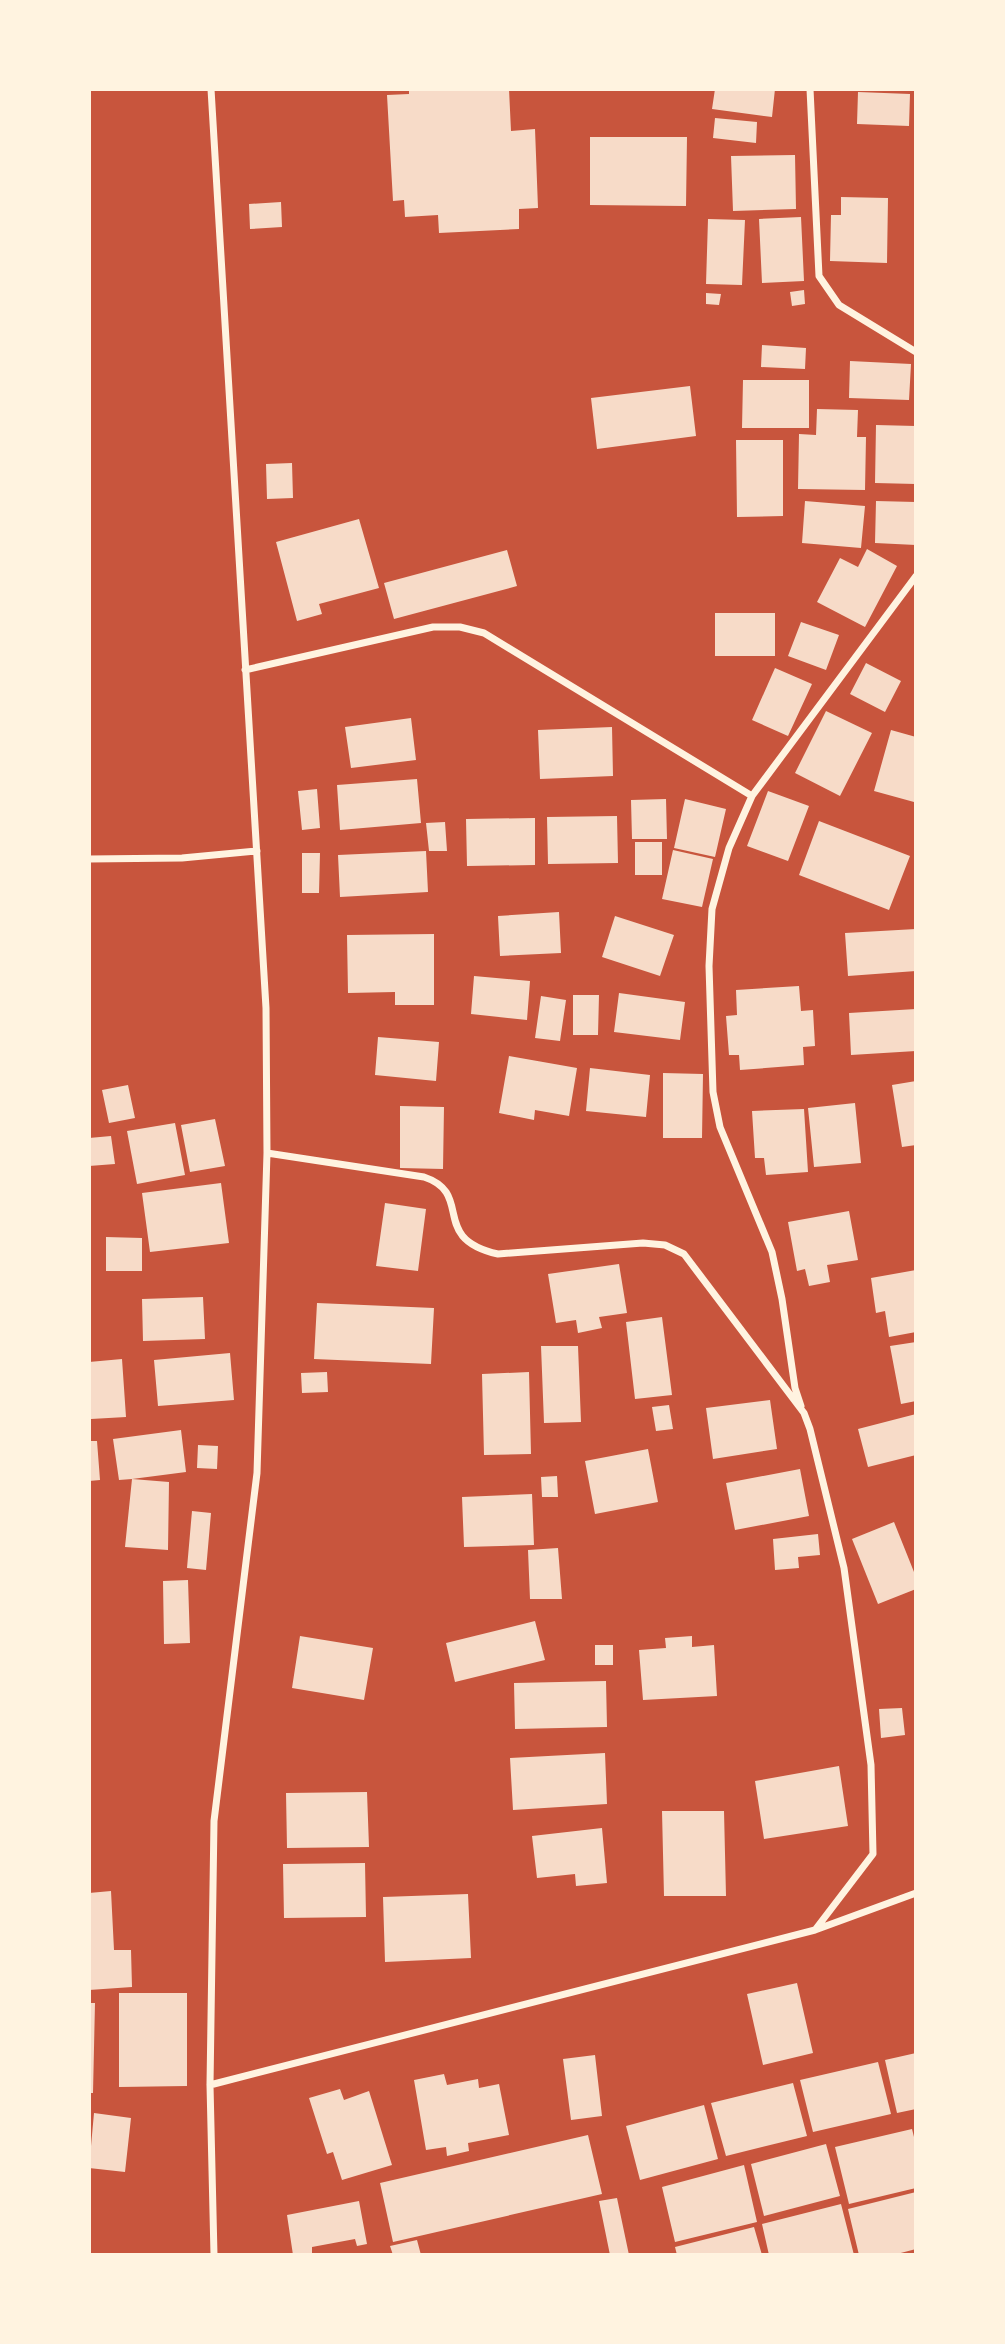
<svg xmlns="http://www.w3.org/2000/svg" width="1005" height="2344" font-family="'Roboto Condensed',sans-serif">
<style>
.building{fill:#f7dbc8}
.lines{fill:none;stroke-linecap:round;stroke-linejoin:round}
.minor{stroke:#fff3e0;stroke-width:7}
</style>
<rect width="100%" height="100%" fill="#c8553d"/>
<!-- building -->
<path class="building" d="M409,89h100l2,42 24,-2 3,79 -19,1v20l-80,4 -1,-18 -33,2 -1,-17 -11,1 -6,-106 22,-1z
M715,89h60l-3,28 -60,-8z
M858,92l52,2 -1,32 -52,-2z
M715,118l42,4 -1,21 -43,-5z
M590,137h97l-1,69 -96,-1z
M795,155l1,54 -63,2 -2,-55z
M841,197l47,1 -1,65 -57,-2 1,-46h10z
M281,202l1,25 -32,2 -1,-25z
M801,217l3,64 -42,2 -3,-64z
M708,219l37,1 -3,65 -36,-1z
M804,290l1,14 -13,2 -2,-14z
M706,293l15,1 -2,11 -13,-1z
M762,345l44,3 -1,21 -44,-2z
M850,361l61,3 -2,36 -60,-2z
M743,380h66v48h-67z
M690,386l6,50 -99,13 -6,-51z
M817,409l41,1 -1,27h9l-1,53 -67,-1 1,-55 17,1z
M876,425l40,1v58l-41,-1z
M736,440h47v76l-46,1z
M292,463l1,35 -26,1 -1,-35z
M805,501l60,5 -4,42 -59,-5z
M876,501l40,1v43l-41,-2z
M359,519l20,69 -60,16 3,10 -25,7 -21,-79z
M867,549l30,17 -32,61 -48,-25 23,-44 18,9z
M507,550l10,36 -123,33 -10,-36z
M715,613h60v43h-60z
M801,622l38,13 -13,35 -38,-14z
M866,663l35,18 -16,31 -35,-18z
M775,668l37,16 -24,52 -36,-16z
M826,711l46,22 -32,63 -45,-23z
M411,718l5,42 -65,8 -6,-41z
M612,727l1,49 -73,3 -2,-49z
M891,730l25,7 -2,65 -40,-11z
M417,779l4,44 -81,7 -3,-45z
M317,789l3,39 -18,2 -4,-39z
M768,791l41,15 -21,55 -41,-15z
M666,799l1,40h-35l-1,-39z
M685,799l41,10 -11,48 -41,-9z
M617,816l1,47 -70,1 -1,-47z
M535,818v47l-68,1 -1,-47z
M819,821l91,35 -21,54 -90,-35z
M445,822l2,29h-18l-3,-28z
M635,842h27v33h-27z
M673,850l40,9 -11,48 -40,-8z
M426,851l2,41 -88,5 -2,-42z
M302,853h18l-1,40h-17z
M559,912l2,41 -61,3 -2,-40z
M615,916l59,19 -14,41 -58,-19z
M916,929v42l-68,5 -3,-43z
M434,934v71h-39v-13l-47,1 -1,-58z
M474,976l56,5 -3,39 -56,-6z
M799,986l2,25 12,-1 2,36 -12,1 1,18 -64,5 -1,-15h-10l-3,-39 11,-1 -1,-25z
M619,993l66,9 -5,38 -66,-8z
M573,995h26l-1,40h-25z
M541,996l25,4 -6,41 -25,-3z
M916,1009v42l-65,4 -2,-42z
M378,1037l61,5 -3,39 -61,-6z
M509,1056l68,12 -8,48 -34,-6 -1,10 -35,-7z
M590,1068l60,7 -4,42 -60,-6z
M663,1073l40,1 -1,64h-39z
M916,1081v64l-14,2 -10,-62z
M128,1085l7,33 -26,5 -7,-33z
M855,1103l6,60 -47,4 -6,-59z
M400,1106l44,1 -1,62 -43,-1z
M804,1109l4,63 -42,3 -2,-17h-9l-3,-47z
M215,1119l10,47 -35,6 -9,-47z
M175,1123l10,52 -48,9 -10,-53z
M111,1136l4,28 -26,2v-28z
M221,1183l8,60 -79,9 -8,-59z
M385,1203l41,6 -8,62 -42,-5z
M849,1211l9,49 -31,5 3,17 -21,4 -4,-17 -8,2 -9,-49z
M106,1237l36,1v33h-36z
M619,1264l8,49 -28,4 3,11 -24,5 -2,-13 -20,3 -8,-49z
M916,1270v62l-27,5 -4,-26 -9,2 -5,-35z
M203,1297l2,42 -62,2 -1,-42z
M317,1303l117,5 -3,56 -117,-5z
M662,1317l10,78 -37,4 -9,-77z
M916,1342v59l-15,3 -11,-58z
M541,1346h37l3,76 -37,1z
M230,1353l4,47 -76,6 -4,-46z
M122,1359l4,58 -35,2 -2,-57z
M327,1372l1,20 -26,1 -1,-20z
M529,1372l2,82 -47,1 -2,-81z
M770,1400l7,49 -64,10 -7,-51z
M669,1405l4,24 -17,2 -4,-24z
M916,1414v41l-48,12 -10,-38z
M181,1430l5,42 -54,7 37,3 -1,68 -43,-3 7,-68 -13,1 -6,-41z
M89,1441h8l3,39 -11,1z
M198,1445l20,1 -1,23 -20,-1z
M648,1449l10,53 -63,12 -10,-53z
M800,1469l9,47 -74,14 -9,-47z
M557,1476l1,21h-16l-1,-20z
M532,1494l2,51 -70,2 -2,-50z
M192,1511l19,2 -5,57 -19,-2z
M894,1522l22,55v12l-38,15 -26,-65z
M818,1534l2,21 -22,2 1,11 -24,2 -2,-31z
M558,1548l4,51h-32l-2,-49z
M188,1580l2,63 -26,1 -1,-63z
M535,1621l10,39 -90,22 -9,-39z
M300,1636l73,12 -9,52 -72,-12z
M692,1636v11l22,-2 3,51 -74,4 -4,-50 27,-2 -1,-10z
M595,1645h18v20h-18z
M606,1681l1,46 -92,2 -1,-46z
M902,1708l3,27 -24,3 -2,-29z
M605,1753l2,51 -94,6 -3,-52z
M839,1766l9,60 -84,13 -9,-58z
M367,1792l2,55 -82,1 -1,-55z
M662,1811h62l2,85h-62z
M602,1828l5,55 -31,3 -1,-12 -38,4 -5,-42z
M365,1863l1,54 -82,1 -1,-54z
M111,1891l3,59h17l1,37 -43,3v-97z
M468,1894l3,64 -86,4 -2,-65z
M797,1983l16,70 -50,12 -16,-71z
M119,1993h68v93l-68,1z
M89,2003h6l-2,90h-4z
M916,2053v56l-19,4 -12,-53z
M595,2055l7,61 -31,4 -8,-61z
M878,2062l13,52 -78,18 -13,-52z
M444,2074l3,11 31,-6 1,9 20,-4 10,51 -41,8 1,8 -22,5 -1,-9 -20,3 -12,-70z
M793,2083l14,53 -81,20 -15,-53z
M340,2089l4,11 25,-9 23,74 -50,15 -9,-28 -6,2 -18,-56z
M704,2105l14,54 -78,21 -14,-54z
M94,2113l37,5 -6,54 -36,-4z
M912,2129l4,16v43l-67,16 -14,-57z
M588,2135l14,59 -209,48 -13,-59z
M826,2144l14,52 -76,20 -13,-52z
M744,2165l13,57 -82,20 -13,-55z
M916,2192v57l-23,6h-34l-11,-46z
M617,2198l12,57h-19l-11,-54z
M359,2201l8,43 -10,2 -2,-7 -43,8v8h-19l-6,-40z
M841,2204l13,51h-85l-7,-31z
M754,2227l8,28h-85l-2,-8z
M417,2240l4,15h-28l-3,-9z"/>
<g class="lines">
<!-- minor -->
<path class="minor" d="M211,89l55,919 1,145 -10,320 -43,348 -4,264 4,170
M810,89l9,187 20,29 77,47
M245,670l188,-43h27l24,6 268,163
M89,859l93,-1 75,-7
M267,1153l157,24c51,17 4,61 74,77l145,-11 22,2 19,9 120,159 6,16 34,139 27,197 2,89 -58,76
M801,1406l-6,-18 -13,-89 -10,-47 -52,-125 -7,-35 -4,-126 3,-57 17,-61 23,-52 164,-220
M210,2085l605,-155 101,-37"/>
</g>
<!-- border -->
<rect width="1005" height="2344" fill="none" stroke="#fff3e0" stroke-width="182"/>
</svg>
